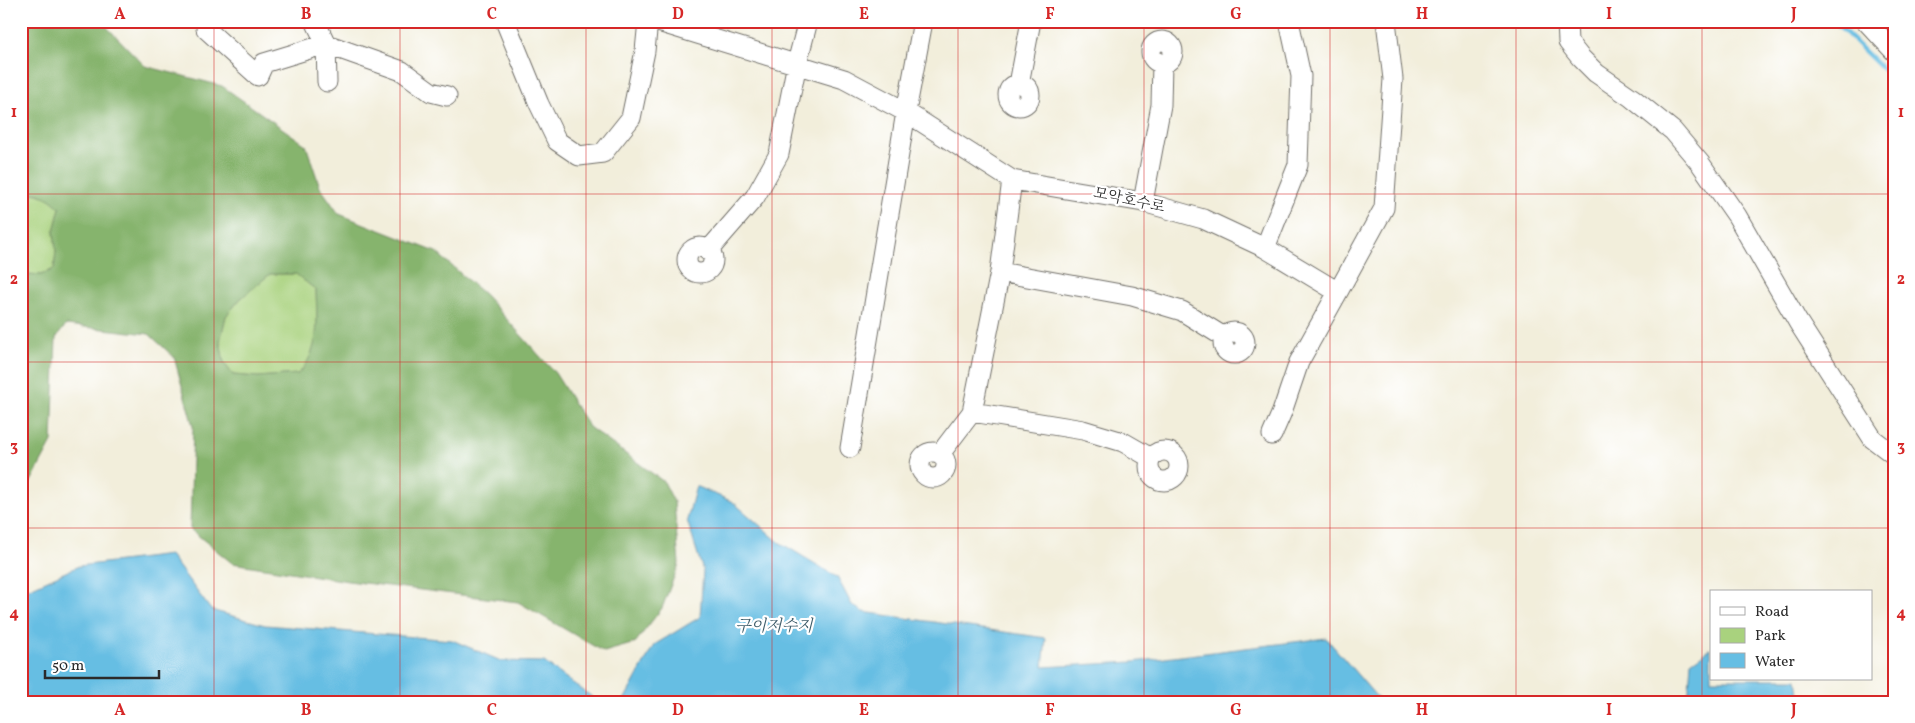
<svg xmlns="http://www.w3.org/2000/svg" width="1915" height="723" font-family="Vollkorn,'Noto Serif KR',serif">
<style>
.green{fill:#a9d27e;stroke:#6a7e54}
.forest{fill:#86b46d;stroke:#58704c;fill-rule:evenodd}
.water{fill:#66bee3;stroke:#487487}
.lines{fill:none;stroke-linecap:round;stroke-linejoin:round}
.stream{stroke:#66bee3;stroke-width:4.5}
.minor-casing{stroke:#716f69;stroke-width:21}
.minor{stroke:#fff;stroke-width:19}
.grid{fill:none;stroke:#d62828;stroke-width:1;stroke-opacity:0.55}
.labels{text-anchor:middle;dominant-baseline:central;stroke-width:4.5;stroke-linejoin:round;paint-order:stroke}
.street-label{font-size:15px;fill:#2b2b2b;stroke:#fff}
.water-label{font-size:16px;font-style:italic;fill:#405e6b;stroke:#fff}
.neatline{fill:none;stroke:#d62828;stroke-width:2}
.grid-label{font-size:16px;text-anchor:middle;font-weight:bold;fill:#d62828}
</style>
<rect width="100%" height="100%" fill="#fff"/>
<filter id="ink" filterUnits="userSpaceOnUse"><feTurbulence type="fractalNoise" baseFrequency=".02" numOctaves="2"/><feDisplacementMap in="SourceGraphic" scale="10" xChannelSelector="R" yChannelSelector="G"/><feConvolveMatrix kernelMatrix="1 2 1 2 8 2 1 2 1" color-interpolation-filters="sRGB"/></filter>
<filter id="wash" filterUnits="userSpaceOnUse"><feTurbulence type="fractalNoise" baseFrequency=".0096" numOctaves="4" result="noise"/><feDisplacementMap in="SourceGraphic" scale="20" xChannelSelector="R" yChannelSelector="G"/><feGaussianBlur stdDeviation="1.12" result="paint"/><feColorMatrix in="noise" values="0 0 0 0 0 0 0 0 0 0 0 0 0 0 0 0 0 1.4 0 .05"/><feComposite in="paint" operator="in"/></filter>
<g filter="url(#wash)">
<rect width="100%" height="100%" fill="#f2eedb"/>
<!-- green -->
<path class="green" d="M24,193c16,0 25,3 36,15l-6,23 2,20 -2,18 -13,6 -14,-1 -6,-9v-71z
M270,274h26l20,16c1,32 6,59 -18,84l-40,3 -25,-2 -9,-12 -4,-22 6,-25 14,-17z"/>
<!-- forest -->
<path class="forest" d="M21,21h80l44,45 77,20 84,59 14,42 19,27 97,38 49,43 70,78 34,54 75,55 10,20 5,62 -17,44 -27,35 -31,9 -86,-50 -170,-21 -116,-18 -42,-34 3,-103 -19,-69 -25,-23 -83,-9 -10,13 -4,104 -31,58v-235l6,9 14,1 13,-6 2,-18 -2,-20 6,-23c-11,-11 -23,-18 -39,-14zM270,274h26l20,16c1,31 5,60 -18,84l-40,3 -25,-2 -9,-12 -4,-22 6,-25 14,-17z"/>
<!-- water -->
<path class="water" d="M696,486l37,16 46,40 58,35 15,28 11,7 183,26 -3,29 90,-5 193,-24 55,64h-758l31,-57 46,-28 3,-46 -16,-51z
M170,555l41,55 54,15 187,15 49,21 43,1 55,40h-578v-110l58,-26z
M1711,648v31h86l3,23h-112l3,-40z"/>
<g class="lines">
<!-- stream -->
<path class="stream" d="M1834,21l60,59"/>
</g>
</g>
<g filter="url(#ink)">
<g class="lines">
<!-- minor casing -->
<g class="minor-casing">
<path id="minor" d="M315,21l11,23 1,38
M505,21l34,83 18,37 22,15 24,-3 28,-35 14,-67 3,-30
M655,21l189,58 62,33 106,68 131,22 60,17 62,29 73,44 46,-84 9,-129 -7,-58
M1567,21l1,21 12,15 16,16 36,25 41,33 27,32 37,53 61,106 75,117 21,16
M1866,21l28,30
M206,29l52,47 6,-13 62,-19 76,27 29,21 16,4
M1151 52a11 11 0 1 1 22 0a11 11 0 1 1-22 0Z
M1019,84l12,-63
M1008 95a11 11 0 1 1 22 0a11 11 0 1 1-22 0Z
M1143,202l18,-97 1,-42
M687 260a13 13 0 1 1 26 0a13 13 0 1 1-26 0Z
M1265,248l33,-83 3,-89 -12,-55
M708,251l47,-54 24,-43 18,-91 11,-42
M1000,272l132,24 50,15 42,26
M1223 343a11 11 0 1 1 22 0a11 11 0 1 1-22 0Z
M972,412l28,-140 12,-92
M1272,435l10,-23 17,-50 39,-70
M850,448l56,-336 17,-91
M1149 466a15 15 0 1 1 30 0a15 15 0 1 1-30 0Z
M920 465a13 13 0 1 1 26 0a13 13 0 1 1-26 0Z
M940,454l32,-42 111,18 40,12 28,16"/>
</g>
<!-- minor -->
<use href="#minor" class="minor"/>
</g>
</g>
<!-- grid -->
<path class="grid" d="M214,21v681M400,21v681M586,21v681M772,21v681M958,21v681M1144,21v681M1330,21v681M1516,21v681M1702,21v681M21,194h1873M21,362h1873M21,528h1873"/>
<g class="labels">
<!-- street labels -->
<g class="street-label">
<text transform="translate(1129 201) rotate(12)">모악호수로</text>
</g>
<!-- water labels -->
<g class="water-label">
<text x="774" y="627">구이저수지</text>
</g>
</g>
<!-- margin -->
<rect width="1915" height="723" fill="none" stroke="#fff" stroke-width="55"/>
<!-- legend -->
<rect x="1710" y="590" width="162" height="90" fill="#ffffff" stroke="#aaaaaa"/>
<rect x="1720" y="607" width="25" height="8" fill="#ffffff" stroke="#aaaaaa"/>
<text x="1755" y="616" font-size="15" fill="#2b2b2b">Road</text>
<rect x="1720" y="628" width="25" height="15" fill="#a9d27e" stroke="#aaaaaa"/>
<text x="1755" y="640" font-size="15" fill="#2b2b2b">Park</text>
<rect x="1720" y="653" width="25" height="15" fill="#66bee3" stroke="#aaaaaa"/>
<text x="1755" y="666" font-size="15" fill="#2b2b2b">Water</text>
<!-- scale -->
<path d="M45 670v8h114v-8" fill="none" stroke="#2b2b2b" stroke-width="2.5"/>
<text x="52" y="670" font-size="15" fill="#2b2b2b" stroke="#ffffff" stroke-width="4" paint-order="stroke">50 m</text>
<rect x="28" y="28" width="1860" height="668" class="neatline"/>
<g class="grid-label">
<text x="120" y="19">A</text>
<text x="306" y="19">B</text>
<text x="492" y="19">C</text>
<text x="678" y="19">D</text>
<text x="864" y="19">E</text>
<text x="1050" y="19">F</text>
<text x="1236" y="19">G</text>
<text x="1422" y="19">H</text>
<text x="1609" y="19">I</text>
<text x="1794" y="19">J</text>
<text x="14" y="117">1</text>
<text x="1901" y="117">1</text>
<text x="14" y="284">2</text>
<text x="1901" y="284">2</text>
<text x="14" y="451">3</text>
<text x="1901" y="451">3</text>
<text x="14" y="618">4</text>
<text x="1901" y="618">4</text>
<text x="120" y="715">A</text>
<text x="306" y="715">B</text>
<text x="492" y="715">C</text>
<text x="678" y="715">D</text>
<text x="864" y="715">E</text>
<text x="1050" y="715">F</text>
<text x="1236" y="715">G</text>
<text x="1422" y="715">H</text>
<text x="1609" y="715">I</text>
<text x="1794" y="715">J</text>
</g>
</svg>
